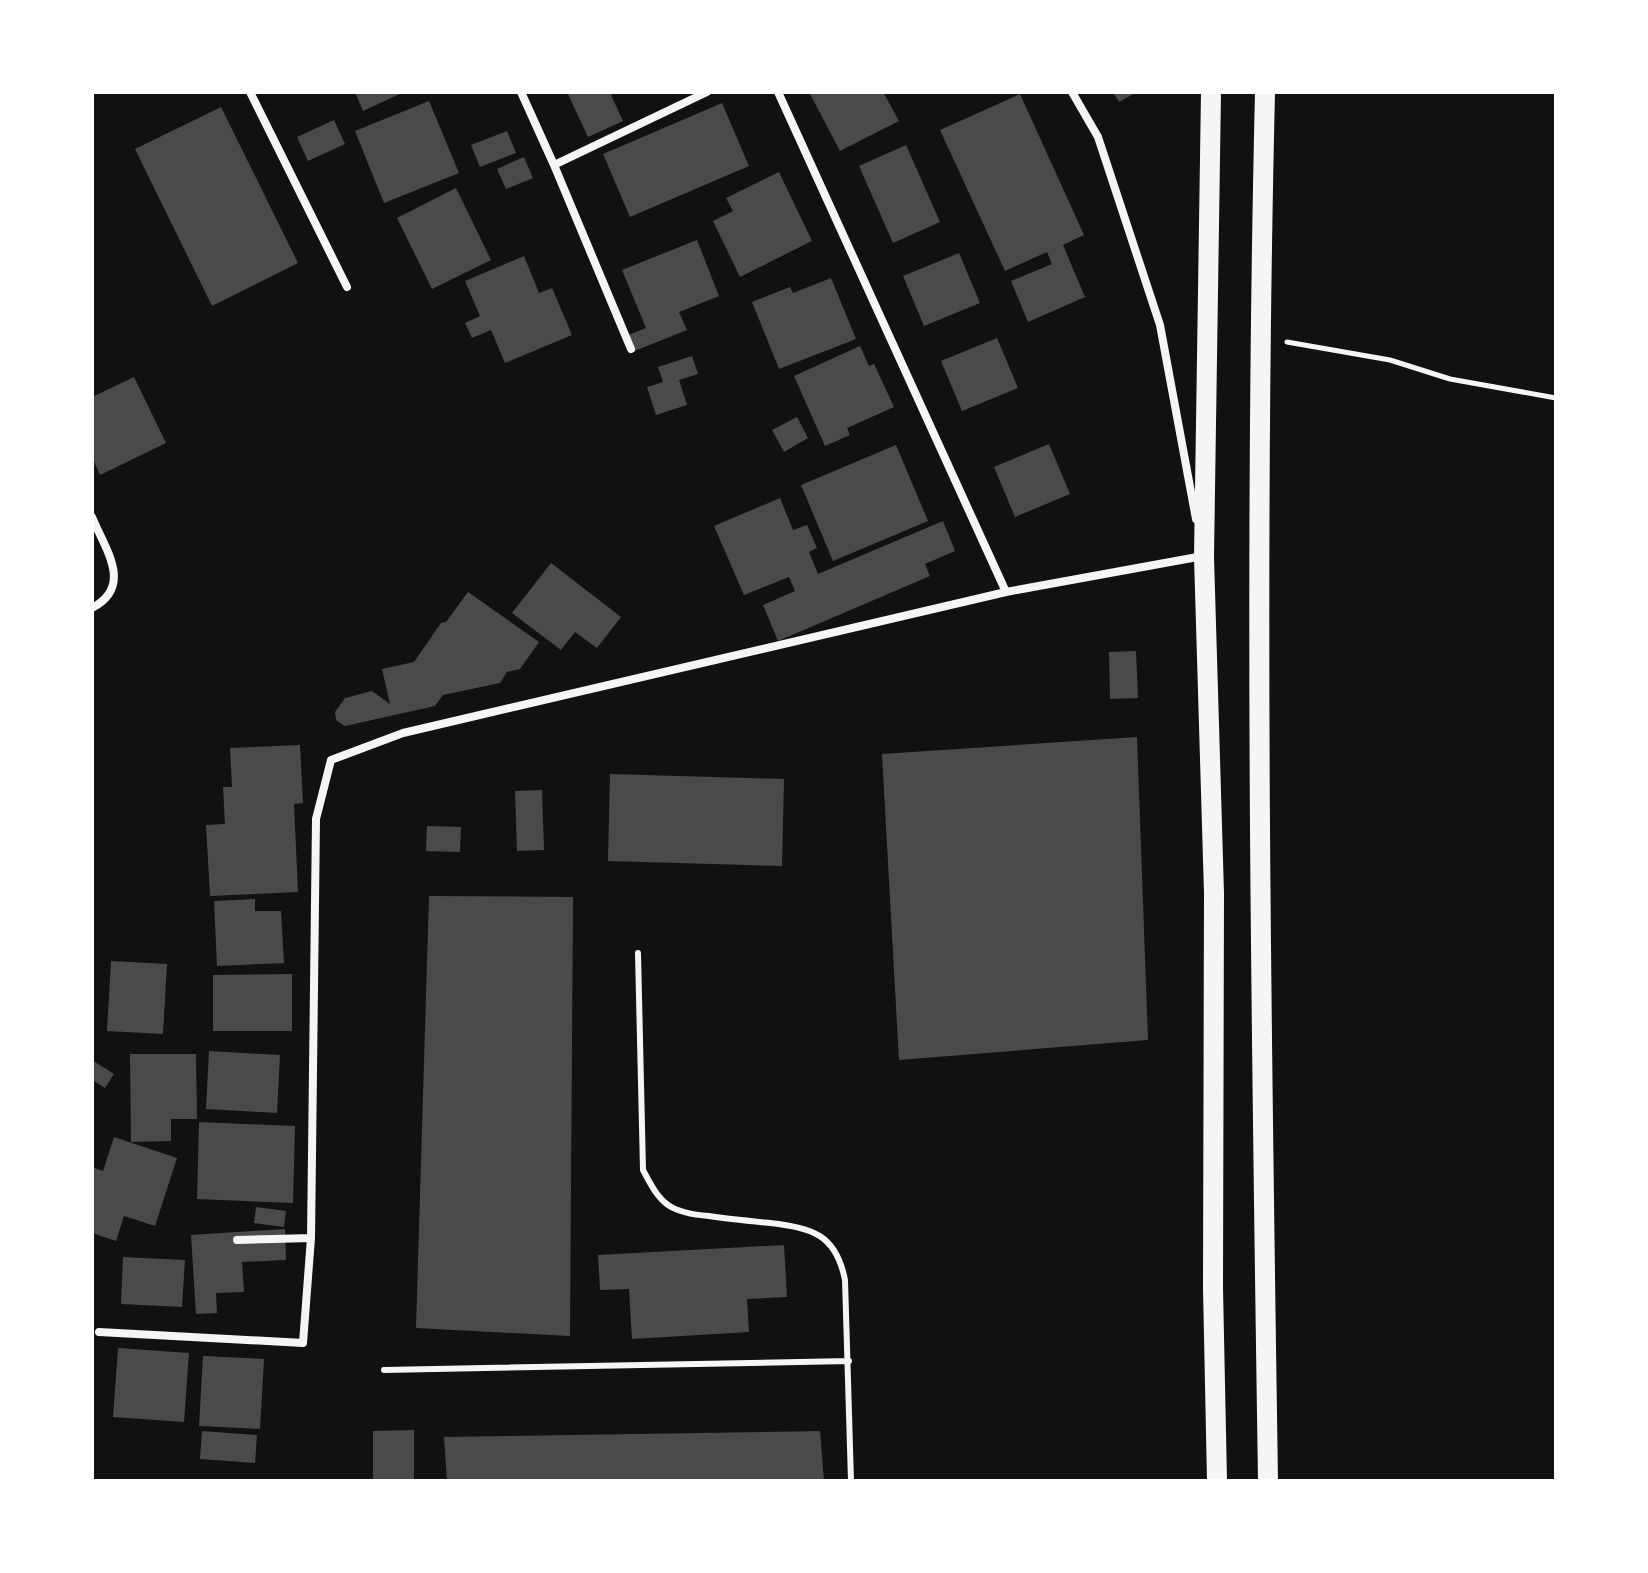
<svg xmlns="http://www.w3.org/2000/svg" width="1648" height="1573" font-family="Ubuntu,sans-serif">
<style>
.building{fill:#4a4a4a}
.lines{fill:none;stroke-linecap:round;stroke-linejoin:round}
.path{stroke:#f5f5f5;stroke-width:5}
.service{stroke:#f5f5f5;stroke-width:6}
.minor{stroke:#f5f5f5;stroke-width:8}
.primary{stroke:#f5f5f5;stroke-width:20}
</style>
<rect width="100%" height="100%" fill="#111"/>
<!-- building -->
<path class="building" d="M355,92h49l-41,19z
M567,92h51l-7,3 12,26 -35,16z
M809,92h74l16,29 -59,30z
M1113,92h24l-18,10z
M1020,94l64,141 -21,10 22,52 -57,25 -17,-41 41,-17 -5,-12 -42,19 -65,-141z
M429,101l30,72 -75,30 -29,-72z
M722,103l27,63 -119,51 -27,-63z
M221,107l77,156 -86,43 -77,-157z
M334,120l11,24 -37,17 -11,-24z
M507,131l9,22 -36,14 -9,-22z
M906,145l34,77 -47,21 -34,-77z
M524,157l9,21 -27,11 -9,-20z
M779,172l33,69 -72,36 -27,-56 20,-10 -7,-13z
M456,188l35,72 -59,29 -35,-71z
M697,240l22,56 -40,16 8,18 -55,22 -6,-16 20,-8 -24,-58z
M959,253l21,50 -56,23 -21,-50z
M524,256l15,37 13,-5 20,47 -67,28 -14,-33 -19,8 -7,-15 15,-7 -15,-35z
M831,278l25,61 -77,30 -27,-67 38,-15 3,6z
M997,338l21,50 -56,23 -21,-50z
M860,346l9,20 5,-2 20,43 -47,21 3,7 -25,11 -31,-70z
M692,356l6,18 -19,6 8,25 -31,10 -9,-28 16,-5 -5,-15z
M134,377l32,66 -66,32 -8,-18v-60z
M797,417l11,21 -24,14 -12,-22z
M1049,444l21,50 -55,23 -21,-50z
M896,445l32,76 -95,40 -32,-76z
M780,498l13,32 14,-5 10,23 -8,4 9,22 125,-53 12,30 -30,13 5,12 -152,65 -15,-36 32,-14 -6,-14 -45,18 -30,-69z
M551,563l70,54 -24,31 -22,-16 -14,18 -49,-37z
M468,592l71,50 -19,27 -13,3 -7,11 -57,12 -8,11 -90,20 -9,-6 -1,-8 10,-14 27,-7 18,13 -8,-35 32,-7 27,-39 5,-1z
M1136,651l2,47 -28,1 -1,-47z
M1137,737l11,303 -249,20 -17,-306z
M300,745l3,58 -9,1 4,88 -88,4 -4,-71 19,-1 -2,-37h9l-2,-39z
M610,774l174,5 -2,87 -174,-5z
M542,790l2,60 -27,1 -2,-60z
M427,826l34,1 -1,25 -34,-1z
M429,896l144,1 -3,439 -154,-8z
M255,899v12h26l3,52 -67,3 -3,-65z
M111,961l56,3 -4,70 -56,-3z
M292,974v57h-79v-56z
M209,1051l71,4 -3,58 -71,-4z
M130,1054h66l1,65h-26v22l-40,1z
M92,1060l22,14 -9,14 -13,-8z
M199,1122l96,4 -2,77 -96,-4z
M114,1137l63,21 -22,68 -31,-10 -8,25 -24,-8v-66l11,4z
M256,1207l30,4 -2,16 -30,-4z
M285,1229l1,31 -44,2 2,30 -28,1 1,20 -21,1 -5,-79z
M784,1245l3,52 -40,2 2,33 -117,7 -3,-50 -29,1 -2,-35z
M123,1257l62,3 -3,47 -61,-3z
M118,1348l71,5 -5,69 -71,-5z
M203,1356l61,3 -4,70 -61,-3z
M414,1430v50l-41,1v-50z
M202,1431l55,4 -2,28 -55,-4z
M820,1431l4,50h-377l-3,-44z"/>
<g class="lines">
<!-- path -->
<path class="path" d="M1287,342l103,18 60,19 106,19"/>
<!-- service -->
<path class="service" d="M638,953l5,217c7,13 13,26 25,35 12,8 27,10 41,11 20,3 41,5 61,7 42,5 66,11 75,57l6,201
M384,1370l465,-9"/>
<!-- minor -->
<path class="minor" d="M250,92l97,195
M521,92l33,73 77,184
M778,92l228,500
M1072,92l26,45 62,188 36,194
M554,165l153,-73
M92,517c13,32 42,69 0,91
M237,1240l74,-2
M99,1332l204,11 8,-105 5,-419 15,-59 72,-27 603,-141 197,-36"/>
<!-- primary -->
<path class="primary" d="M1211,92l-7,465 10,336 -1,395 4,193
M1265,92c-11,463 -4,926 3,1389"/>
</g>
<!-- border -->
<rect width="1648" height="1573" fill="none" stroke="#ffffff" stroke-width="188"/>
</svg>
